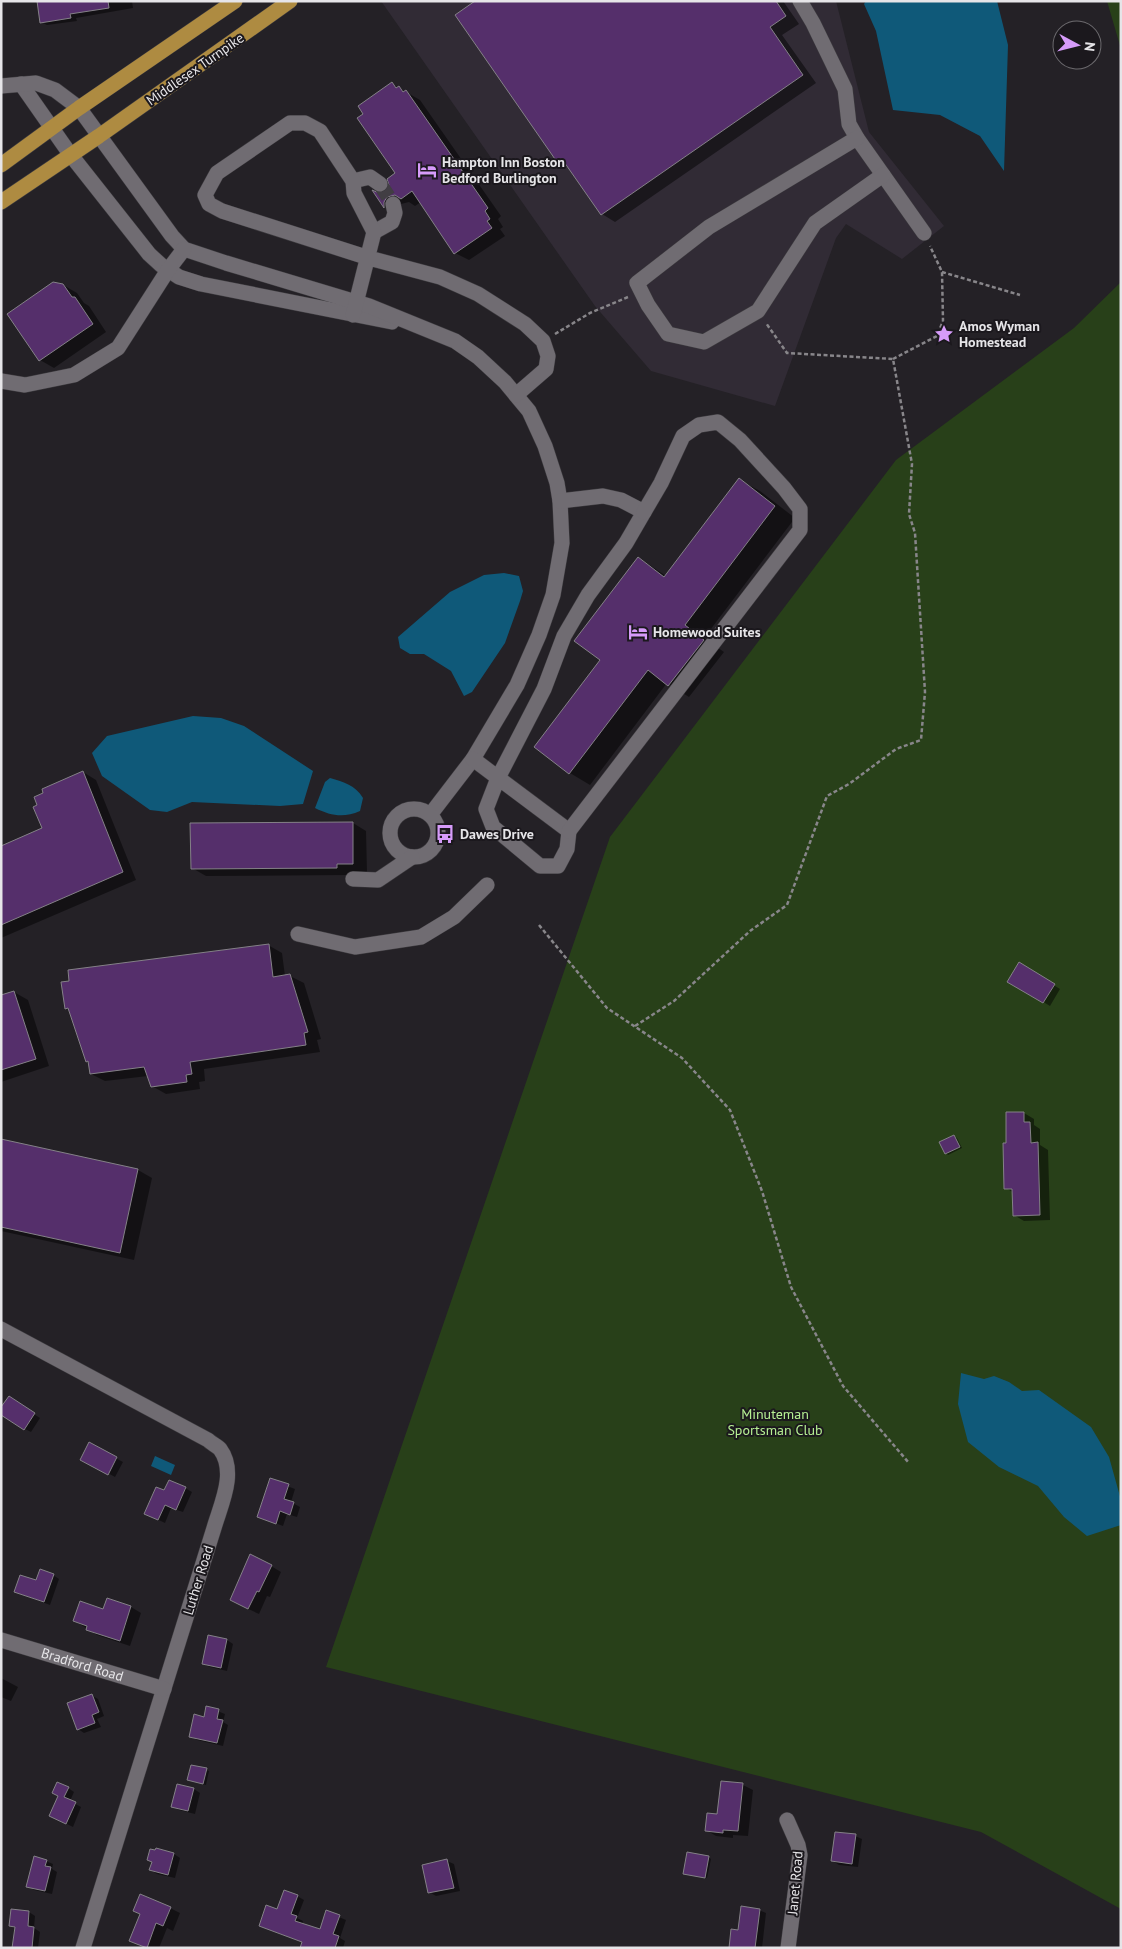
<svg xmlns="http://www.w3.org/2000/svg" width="1122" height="1949" font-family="'PT Sans',sans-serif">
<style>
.built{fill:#312b35}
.green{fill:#284019}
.water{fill:#0f5979}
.shadow{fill:#0007}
.building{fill:#552f6b;stroke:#848187}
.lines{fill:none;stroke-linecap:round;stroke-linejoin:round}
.minor-tunnel{stroke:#413e43;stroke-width:15;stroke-dasharray:15 8;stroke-linecap:butt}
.minor-casing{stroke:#3d3b3f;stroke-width:16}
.major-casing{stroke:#3d3b3f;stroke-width:16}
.path{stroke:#88868a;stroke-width:2.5;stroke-dasharray:4 2.5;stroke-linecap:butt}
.minor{stroke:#706c72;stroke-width:15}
.major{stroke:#ae8b41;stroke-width:15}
.labels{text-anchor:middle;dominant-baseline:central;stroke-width:4;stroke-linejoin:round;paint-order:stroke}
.street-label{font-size:14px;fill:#e6e5e8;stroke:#1b181d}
.poi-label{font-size:14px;font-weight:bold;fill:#e6e5e8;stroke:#1b181d;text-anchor:start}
.park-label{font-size:14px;fill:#b6f093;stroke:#1b181d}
</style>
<rect width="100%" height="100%" fill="#242126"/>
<!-- built -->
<path class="built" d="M381,1h455l33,131 75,94 -42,33 -56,-35 -10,14 -61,168 -124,-35 -56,-65z"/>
<!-- green -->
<path class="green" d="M1107,1h14v48z
M1121,282v1627l-140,-77 -655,-165 284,-830 286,-377 178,-132z"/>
<!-- water -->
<path class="water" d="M866,1h131l11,44 -4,126 -24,-35 -40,-21 -47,-5 -17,-79 -12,-27z
M504,573l15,3 4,15 -3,10 -15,42 -33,49 -8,4 -13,-25 -27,-17h-14l-10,-6 -2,-11 52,-45 34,-17z
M193,716l28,2 23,8 69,45 -10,33 -23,2 -88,-4 -25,10 -17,-2 -48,-34 -10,-23 15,-17z
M330,778c14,4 25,7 33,20l-3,13c-16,7 -29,5 -45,-3l10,-26z
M961,1373l23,6 10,-3 15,6 13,9 17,-1 52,37 18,30 12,43v25l-34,11 -23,-19 -26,-31 -39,-19 -31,-25 -10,-38z
M155,1456l20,9 -4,10 -20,-9z"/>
<!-- shadow -->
<path class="shadow" d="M43,1h89l1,7 -57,10 1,3 -30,4 -6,-3z
M478,1h305l16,23 -17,11 34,48 -201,139 -13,-8 -32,-46 -12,-7z
M392,84l28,16 81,116 -3,3 5,8 -3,2 5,7 -36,24 -14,-7 -34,-51 -6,4 -6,-4 -8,2 -4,6v4l-12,-7 -9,-14h9l12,-19 -32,-60z
M63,285l14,8 7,10 5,3 17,26 -52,36 -14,-8z
M739,480l21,11 35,27 -91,120 20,14 -35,45 -22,-14 -77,102 -20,-12 -34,-26 66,-87 37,-102 27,18z
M83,772l13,8 40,100 -135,58v-90l43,-19z
M353,823l13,8 1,41h-17v3l-144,1 -14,-8z
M268,945l14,8 3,23h5l14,7 17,56 -4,1 3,12 -116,17 1,12 -6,1 1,7 -34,5 -14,-8 -4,-10 -43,5 -14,-7 -2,-12 -2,-1 -16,-50 -5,-3z
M1019,964l41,25 -10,17 -41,-25z
M14,992l14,8 21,66 -48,16v-86z
M1024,1113l10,6v6l6,4v16l8,5 2,70 -26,1 -10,-6v-22l-8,-5 2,-44z
M954,1136l3,2 5,10 -14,7 -2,-2z
M1,1140l137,30 14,8 -18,82 -133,-29z
M15,1402l25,16 -9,14 -6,-3z
M89,1444l34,18 -8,15 -33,-18z
M271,1480l24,9 -4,13 9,5 -3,10 -10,-3 -4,12 -24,-9z
M185,1488l7,4 -9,20 -12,-4 -6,15 -19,-9 19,-22z
M271,1566l10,6 -11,25 -3,-1 -8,18 -17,-8z
M53,1575l6,4 -9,26 -34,-13z
M131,1607l10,6 -11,33 -33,-11 -22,-14 29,-11z
M227,1640l6,4 -6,27 -17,-4 -7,-3z
M1,1678l17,9 -7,14 -10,-4z
M91,1695l7,4 6,17 -7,3 4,8 -17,6 -6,-4z
M207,1707l18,7 -2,8 5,3 -5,21 -26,-6 -7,-4 15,-18z
M206,1770l3,1 -3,14 -14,-4z
M722,1783l21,2 10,5 -5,46 -15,-1v3l-17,-2 -10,-6 13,-14z
M178,1785l16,4 6,4 -5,21 -16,-4 -6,-4z
M68,1788l6,4 -4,9 11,6 -8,20 -22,-11z
M855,1836l7,3 -4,28 -19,-2 -6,-4z
M174,1854l6,4 -5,20 -18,-4 -6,-4 2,-7 -5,-3z
M708,1857l3,2 -4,19 -22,-5z
M46,1861l7,3 -1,5 5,3 -5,22 -18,-4 -6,-4z
M447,1861l7,3 6,27 -24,5 -7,-4z
M297,1896l7,4 -7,18 6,3 -1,3 18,7 7,-19 19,8 -6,18 5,3 -2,7h-38l-1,-5 -44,-17z
M170,1908l10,5 -7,18 -6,-3 -8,20h-14l-14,-8 10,-25 -7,-4z
M12,1910l17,2 6,4 -1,12 6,4 -2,16h-25l3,-19 -6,-4z
M759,1910l7,3 -4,35h-31l8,-17z"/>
<!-- building -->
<path class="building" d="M37,1h71l1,7 -39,6 1,4 -31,5z
M475,1h301l10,15 -16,11 33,48 -202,140 -39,-56 -5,3 -102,-147z
M392,82l4,6 3,-2 4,6 3,-2 82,118 -3,3 5,8 -3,2 5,7 -38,26 -42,-63 -11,8 -6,-4 -8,2 -3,5v6l-12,-18 7,3 5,-1 5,-7 -2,-6 8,-6 -38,-55 6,-4 -5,-8z
M53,282l10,2 9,13h3l18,27 -54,37 -32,-47z
M739,478l36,28 -90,119 19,15 -36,46 -20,-16 -79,104 -35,-27 66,-87 -26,-19 64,-84 26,20z
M83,771l40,101 -122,53v-79l41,-18 -9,-21 4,-2 -3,-8 9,-4 -1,-4z
M353,822v42h-16v4l-146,1 -1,-46z
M269,944l4,33 17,-3 18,58 -4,1 2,12 -116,17 2,12 -6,1 1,7 -36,5 -7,-20 -54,7 -2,-13 -2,1 -18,-54 -3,1 -4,-27 8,-1 -1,-11z
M1019,962l36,22 -12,19 -36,-21z
M14,991l22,68 -35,11v-75z
M1006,1112h18v10h6l1,21 7,-1 2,73 -27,1 -1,-27h-8l-1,-46h3z
M954,1135l6,12 -15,7 -6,-12z
M1,1139l137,30 -18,84 -119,-26z
M9,1396l26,17 -11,17 -23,-15v-8z
M89,1442l28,15 -9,18 -28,-15z
M270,1478l19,6 -5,15 10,3 -4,13 -10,-4 -4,13 -19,-7z
M169,1480l17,7 -10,23 -11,-5 -7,15 -14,-6 12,-27 8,3z
M250,1554l22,11 -13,27 -2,-1 -9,18 -18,-9z
M40,1569l14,5 -10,28 -30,-10 6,-17 16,5z
M107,1598l24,8 -11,35 -34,-11 1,-4 -14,-5 7,-20 23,8z
M208,1635l19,4 -6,29 -19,-4z
M92,1694l7,18 -7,3 3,8 -18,7 -10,-27z
M206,1706l13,3 -2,10 6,1 -6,23 -28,-6 5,-23 10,3z
M191,1765l16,3 -4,16 -16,-4z
M721,1781l22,2 -5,48 -15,-1v3l-18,-2 2,-18 10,1z
M57,1782l12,5 -5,10 12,5 -10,22 -17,-8 9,-20 -6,-3z
M177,1784l17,4 -6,23 -17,-4z
M835,1832l21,2 -4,30 -21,-3z
M156,1848l18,5 -6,22 -19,-5 3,-8 -5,-2 3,-11 5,1z
M687,1852l22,4 -4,22 -22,-4z
M34,1856l13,4 -2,6 6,1 -6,24 -19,-4z
M447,1859l7,29 -26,5 -6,-28z
M284,1890l14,5 -7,19 6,2 -2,5 25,8 6,-19 14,5 -7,19 6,2 -4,12h-35l2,-6 -43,-16 7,-21 11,4z
M140,1894l31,13 -8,19 -7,-3 -9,25 -18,-7 11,-27 -7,-3z
M741,1906l19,3 -5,39h-26l2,-19 7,1z
M11,1909l18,2 -1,15 6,1 -2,21h-20l3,-21 -6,-1z"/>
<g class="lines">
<!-- minor-tunnel -->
<path class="minor-tunnel" d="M380,184l13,20"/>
<!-- minor casing -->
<g class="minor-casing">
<g id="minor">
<path d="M800,1l13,22 32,66 4,35 8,14 67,95"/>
<path d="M21,84l49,70 79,100 12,11 18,12 22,7 191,38"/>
<path d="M1,86l35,-3 19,7 24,18 93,128 12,13 42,14 143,43 86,35 23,16 27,25 24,29 16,35 12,37 3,18 2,42 -9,52 -14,40 -22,50 -44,74 -43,56"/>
<path d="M857,138l-148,89 -72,56 11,22 20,29 36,8 54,-31 57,-88 68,-48"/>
<path d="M353,181l17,-4 10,7"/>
<path d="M374,232l18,-10 3,-9 -2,-9"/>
<path d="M353,315l21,-83 -20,-39 -1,-12 -33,-50 -15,-8h-15l-73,50 -12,22 4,9 13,7 147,47 71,19 38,17 47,30 18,17 5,15 -2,13 -30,26"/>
<path d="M1,381l24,4 49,-10 44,-27 50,-78 16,-21"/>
<path d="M473,759l96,72 -2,18 -9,17h-18l-47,-39 -7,-18 12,-31 46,-89 20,-53 24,-41 38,-52 18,-31 -23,-12 -18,-4 -43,5"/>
<circle cx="414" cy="833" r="24"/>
<path d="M569,831l231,-301v-21l-16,-21 -44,-48 -22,-18 -19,3 -16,11 -22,47 -17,29"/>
<path d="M353,879l25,1 34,-23"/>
<path d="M298,934l57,13 66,-10 33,-20 33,-32"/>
<path d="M1,1329l207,111c3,3 9,6 12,9 17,23 1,55 -6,79l-131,420"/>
<path id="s1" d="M1,1640l163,49"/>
<path d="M787,1820l11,25 2,10 -12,93"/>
</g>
</g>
<!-- major casing -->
<g class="major-casing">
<path id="major" d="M1,165l78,-57 156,-107
M1,202l98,-66 191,-135"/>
</g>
<!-- path -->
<path class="path" d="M942,272l78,23
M555,334l35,-21 38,-16
M893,359l44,-23 6,-15 -1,-49 -12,-26
M539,925l68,83 75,50 48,52 32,81 29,96 52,99 66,77
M635,1026l39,-25 76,-70 37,-26 40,-109 22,-12 47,-35 25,-9 4,-48 -10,-159 -6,-19 3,-50 -19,-105 -106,-6 -21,-30"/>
<!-- minor -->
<use href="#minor" class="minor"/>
<!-- major -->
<use href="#major" class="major"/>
</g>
<!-- icons -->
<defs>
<g id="hotel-bare" transform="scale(1.5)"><path d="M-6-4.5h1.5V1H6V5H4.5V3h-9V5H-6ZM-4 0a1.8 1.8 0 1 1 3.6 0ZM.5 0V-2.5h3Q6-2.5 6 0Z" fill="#d69bfa" stroke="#1b181d" stroke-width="2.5" paint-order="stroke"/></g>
<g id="sight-bare" transform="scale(1.5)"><path d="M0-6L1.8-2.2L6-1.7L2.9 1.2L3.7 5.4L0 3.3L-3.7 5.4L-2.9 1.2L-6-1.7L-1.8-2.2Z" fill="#d69bfa" stroke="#1b181d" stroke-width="2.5" paint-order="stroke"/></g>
<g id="bus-bare" transform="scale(1.5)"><path d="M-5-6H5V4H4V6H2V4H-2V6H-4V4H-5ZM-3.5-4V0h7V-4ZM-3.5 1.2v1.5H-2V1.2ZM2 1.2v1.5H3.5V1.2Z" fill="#d69bfa" stroke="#1b181d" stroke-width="2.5" paint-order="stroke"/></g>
</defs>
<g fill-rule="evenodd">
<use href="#hotel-bare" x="427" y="170"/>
<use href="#sight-bare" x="944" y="334"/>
<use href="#hotel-bare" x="638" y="632"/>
<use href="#bus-bare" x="445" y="834"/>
</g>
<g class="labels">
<!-- street labels -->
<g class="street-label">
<text transform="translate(195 69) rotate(-35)">Middlesex Turnpike</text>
<text transform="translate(198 1580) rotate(-73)">Luther Road</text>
<text stroke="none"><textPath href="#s1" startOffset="85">Bradford Road</textPath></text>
<text transform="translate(795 1883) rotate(-85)">Janet Road</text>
</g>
<!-- poi labels -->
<g class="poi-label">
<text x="442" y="162">Hampton Inn Boston<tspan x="442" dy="16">Bedford Burlington</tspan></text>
<text x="959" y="326">Amos Wyman<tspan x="959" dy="16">Homestead</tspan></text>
<text x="653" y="632">Homewood Suites</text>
<text x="460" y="834">Dawes Drive</text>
</g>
<!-- park labels -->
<g class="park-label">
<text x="775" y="1414">Minuteman<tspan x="775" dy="16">Sportsman Club</tspan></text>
</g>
</g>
<!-- border -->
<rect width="1122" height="1949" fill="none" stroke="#e6e5e8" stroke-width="5"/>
<!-- north arrow -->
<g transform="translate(1077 45) rotate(97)"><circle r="24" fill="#1b181d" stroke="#6c6a6e"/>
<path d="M0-4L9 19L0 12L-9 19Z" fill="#d69bfa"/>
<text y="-8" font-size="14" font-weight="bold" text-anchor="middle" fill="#e6e5e8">N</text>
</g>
</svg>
